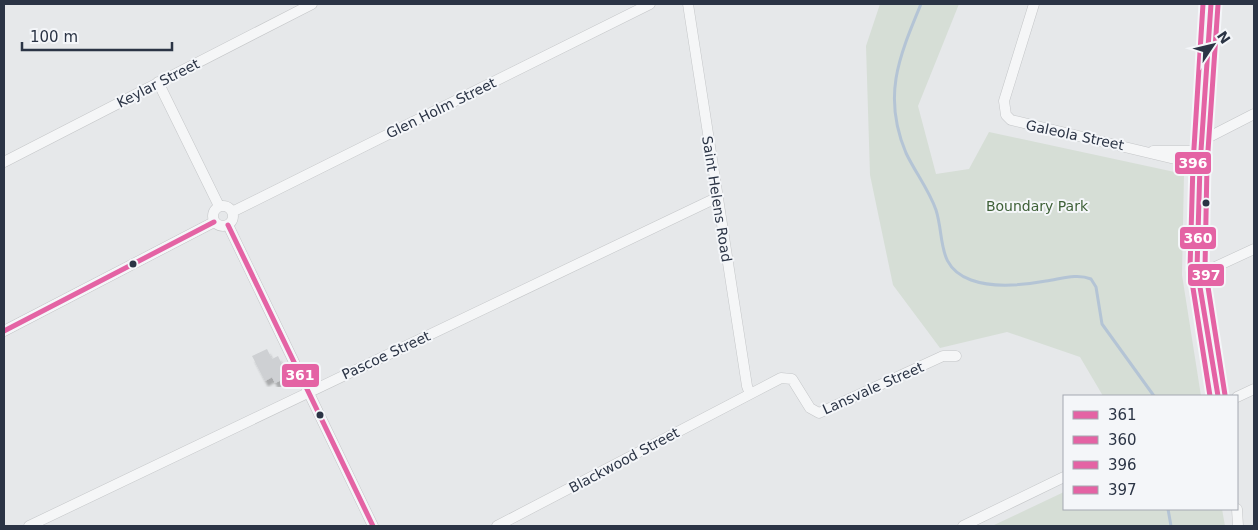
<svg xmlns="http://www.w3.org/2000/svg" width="1258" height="530" font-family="'DejaVu Sans',sans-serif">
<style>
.green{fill:#d6ded6}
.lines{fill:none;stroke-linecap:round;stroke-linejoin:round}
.stream{stroke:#b4c4d5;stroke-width:3}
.building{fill:#ced0d3;filter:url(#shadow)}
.minor-casing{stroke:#c4c6c8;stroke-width:11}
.minor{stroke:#f5f6f7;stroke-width:10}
.bus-1-casing{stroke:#f4f6f9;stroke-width:9}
.bus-2-casing{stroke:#f4f6f9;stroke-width:9}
.bus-3-casing{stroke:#f4f6f9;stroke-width:9}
.bus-4-casing{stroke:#f4f6f9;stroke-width:9}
.bus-1{stroke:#e463a4;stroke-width:5}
.bus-2{stroke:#e463a4;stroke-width:5}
.bus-3{stroke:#e463a4;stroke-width:5}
.bus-4{stroke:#e463a4;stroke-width:5}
.bus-dot{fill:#2b3445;stroke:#f4f6f9;stroke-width:2}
.labels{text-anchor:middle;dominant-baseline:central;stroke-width:4;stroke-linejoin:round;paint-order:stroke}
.street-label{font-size:14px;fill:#2b3445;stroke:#f4f6f9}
.park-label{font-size:14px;fill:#3f6138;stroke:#f4f6f9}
.line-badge{stroke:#f4f6f9;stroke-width:2}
.badge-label{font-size:14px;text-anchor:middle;font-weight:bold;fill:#fff}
</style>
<defs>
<filter id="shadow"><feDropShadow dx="3" dy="5.5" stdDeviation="1" flood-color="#0004"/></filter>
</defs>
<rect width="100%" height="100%" fill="#e6e8ea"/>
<!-- green -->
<path class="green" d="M880,4h79l-41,102 18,68 33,-5 20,-37 195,42 -2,101 19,121h-98l-23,-39 -73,-25 -67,16 -47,-63 -23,-110 -4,-129z
M1064,492v17h158l3,17h-233z"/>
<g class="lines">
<!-- stream -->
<path class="stream" d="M921,4c-22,53 -39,92 -15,149 9,19 23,37 30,57 9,28 0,57 35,70 22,8 53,5 75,1 15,-2 31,-8 45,-2l5,8 6,37 52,72
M1168,509l3,17"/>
</g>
<!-- building -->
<path class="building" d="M267,349l5,10 6,-3 10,21 -13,6 -3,-6 -7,4 -13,-25z"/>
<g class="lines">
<!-- minor casing -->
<g class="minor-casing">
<path id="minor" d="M688,4l59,382 3,8
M1034,4l-30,97 2,14 5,5 189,45
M1211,4l-11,161 -3,104 21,127
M158,82l61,124
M1202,135l9,1 43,-22
M1153,151h48
M4,162l308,-158
M213 216a10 10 0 1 1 20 0a10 10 0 1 1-20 0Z
M232,212l418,-208
M228,225l145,301
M1197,269l16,-1 41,-19
M4,331l210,-109
M1237,397l17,-8
M1237,509l1,17
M29,526l687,-328
M497,526l284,-148 11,1 18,29 9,5 124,-57h13
M963,526l101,-49"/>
</g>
<!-- minor -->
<use href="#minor" class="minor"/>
<!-- bus-1 casing -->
<g class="bus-1-casing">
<path id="bus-1" d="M228,225l145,301
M4,331l210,-109"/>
</g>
<!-- bus-2 casing -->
<g class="bus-2-casing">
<path id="bus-2" d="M1211,4l-11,161 -3,104 21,127"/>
</g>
<!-- bus-3 casing -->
<g class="bus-3-casing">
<path id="bus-3" d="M1203,4l-10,160 -3,105 20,127"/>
</g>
<!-- bus-4 casing -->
<g class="bus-4-casing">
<path id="bus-4" d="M1218,5l-11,160 -2,103 20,127"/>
</g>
<!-- bus-1 -->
<use href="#bus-1" class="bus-1"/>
<!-- bus-2 -->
<use href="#bus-2" class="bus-2"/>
<!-- bus-3 -->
<use href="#bus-3" class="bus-3"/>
<!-- bus-4 -->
<use href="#bus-4" class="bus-4"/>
</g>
<!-- markers -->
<g class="bus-dot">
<circle cx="1206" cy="203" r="4.5"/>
<circle cx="133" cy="264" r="4.5"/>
<circle cx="320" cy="415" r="4.5"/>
</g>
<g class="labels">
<!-- street labels -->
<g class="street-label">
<text transform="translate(158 83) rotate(-27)">Keylar Street</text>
<text transform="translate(441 108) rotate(-26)">Glen Holm Street</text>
<text transform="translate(1075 135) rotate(12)">Galeola Street</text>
<text transform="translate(717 199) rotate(81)">Saint Helens Road</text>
<text transform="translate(386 355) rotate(-25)">Pascoe Street</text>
<text transform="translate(873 388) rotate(-24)">Lansvale Street</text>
<text transform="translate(624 460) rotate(-28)">Blackwood Street</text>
</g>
<!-- park labels -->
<g class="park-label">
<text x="1037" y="206">Boundary Park</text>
</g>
</g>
<g class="line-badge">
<rect x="1174" y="151" width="38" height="24" rx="5" fill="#e463a4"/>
<rect x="1179" y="226" width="38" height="24" rx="5" fill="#e463a4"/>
<rect x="1187" y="263" width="38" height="24" rx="5" fill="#e463a4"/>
<rect x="281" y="363" width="39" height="25" rx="5" fill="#e463a4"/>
</g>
<g class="badge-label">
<text x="1193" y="168">396</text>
<text x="1198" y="243">360</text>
<text x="1206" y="280">397</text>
<text x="300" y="380">361</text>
</g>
<!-- border -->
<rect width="1258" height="530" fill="none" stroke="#2b3445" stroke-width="10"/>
<!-- legend -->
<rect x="1063" y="395" width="175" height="115" fill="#f4f6f9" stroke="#a4a8b1"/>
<rect x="1073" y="411" width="25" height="8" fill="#e463a4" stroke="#a4a8b1"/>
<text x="1108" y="420" font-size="15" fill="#2b3445">361</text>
<rect x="1073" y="436" width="25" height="8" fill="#e463a4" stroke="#a4a8b1"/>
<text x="1108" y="445" font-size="15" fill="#2b3445">360</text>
<rect x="1073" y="461" width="25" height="8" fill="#e463a4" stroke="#a4a8b1"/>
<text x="1108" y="470" font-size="15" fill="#2b3445">396</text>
<rect x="1073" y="486" width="25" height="8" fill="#e463a4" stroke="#a4a8b1"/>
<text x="1108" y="495" font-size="15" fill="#2b3445">397</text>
<!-- north arrow -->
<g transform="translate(1213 45) rotate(55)" stroke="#f4f6f9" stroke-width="4" paint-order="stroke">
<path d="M0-4L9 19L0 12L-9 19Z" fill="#2b3445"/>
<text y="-8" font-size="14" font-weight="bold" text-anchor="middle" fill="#2b3445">N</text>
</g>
<!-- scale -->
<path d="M22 42v8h150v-8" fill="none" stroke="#2b3445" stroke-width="2.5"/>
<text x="30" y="42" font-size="15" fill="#2b3445" stroke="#f4f6f9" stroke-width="4" paint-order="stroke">100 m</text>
</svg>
